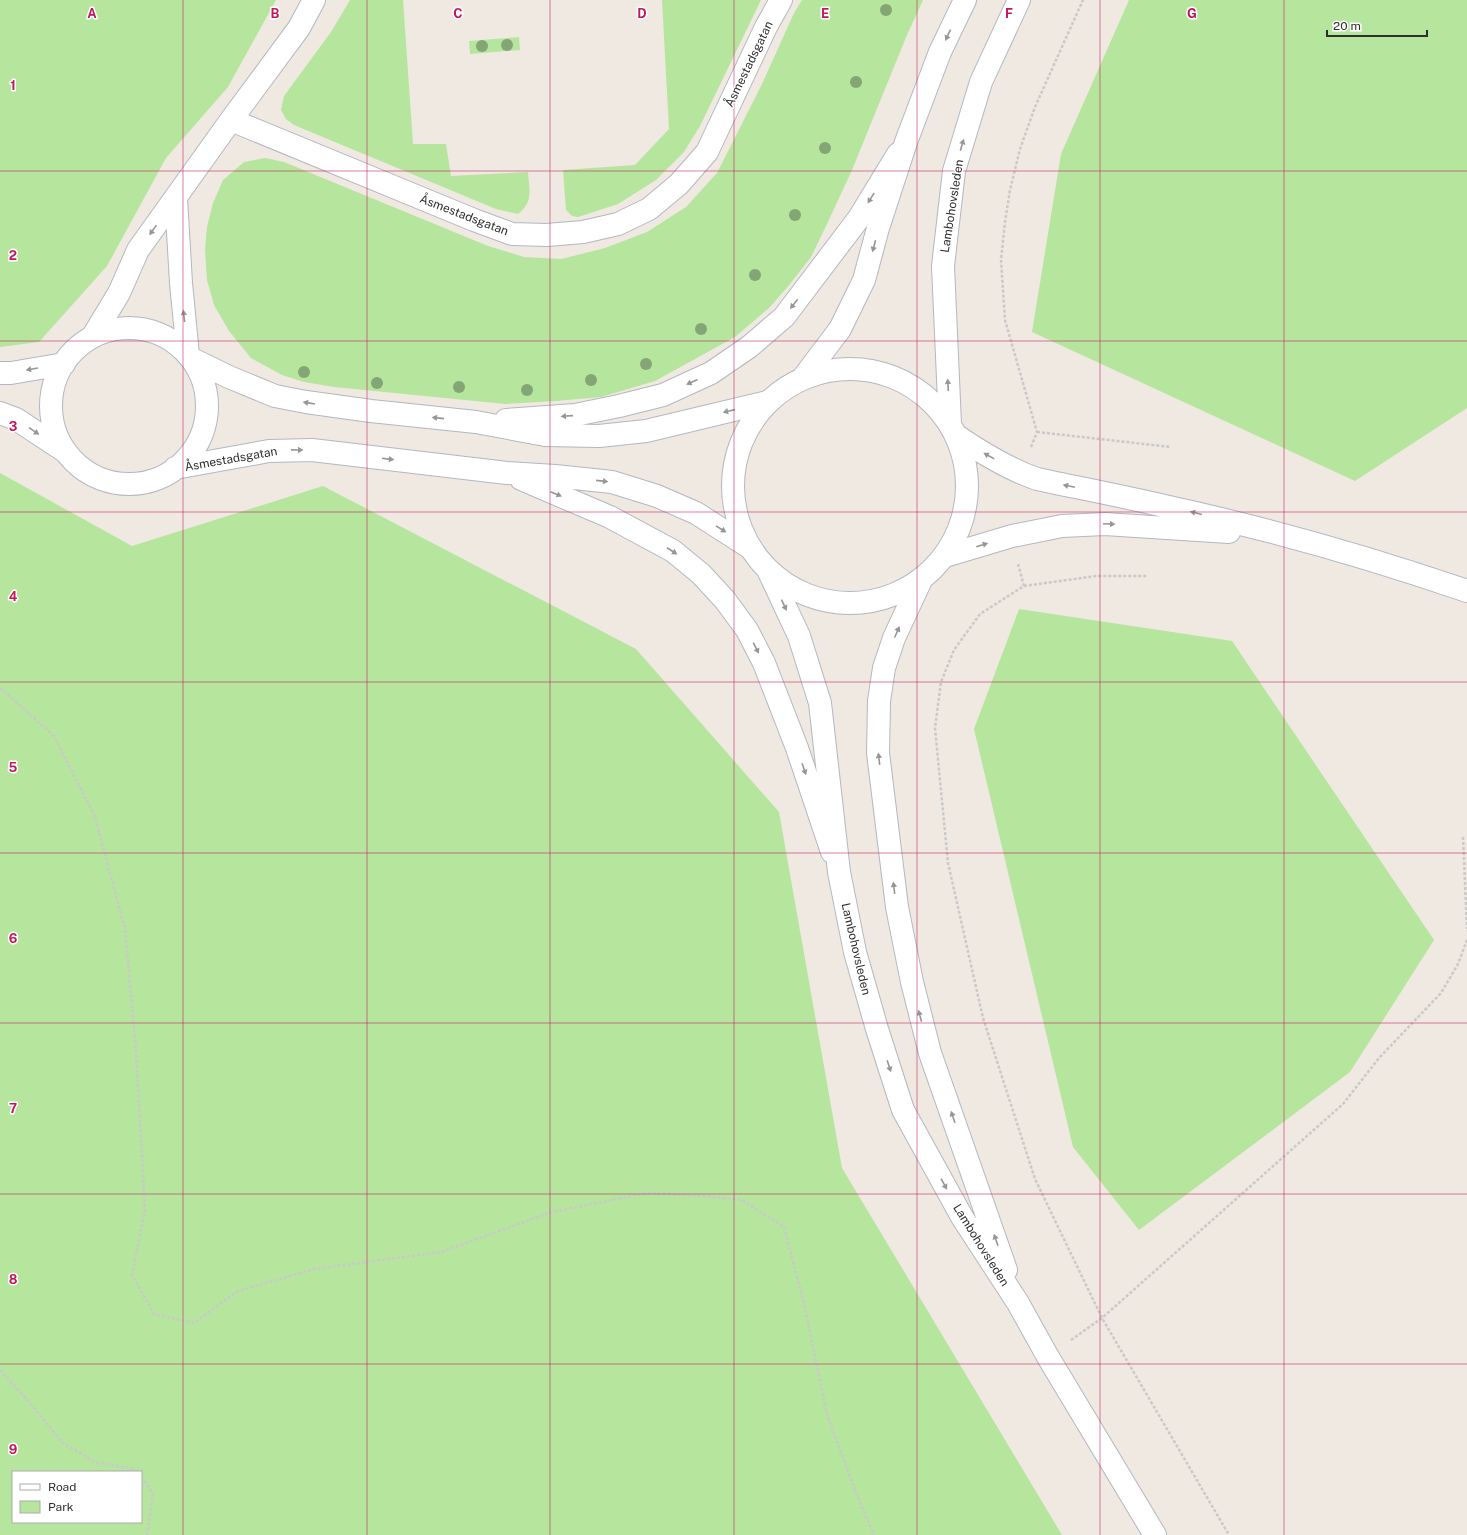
<svg xmlns="http://www.w3.org/2000/svg" width="1467" height="1535" font-family="'Public Sans',sans-serif">
<style>
.green{fill:#b6e59e;fill-rule:evenodd}
.lines{fill:none;stroke-linecap:round;stroke-linejoin:round}
.minor-casing{stroke:#b4b7c1;stroke-width:24}
.tertiary-casing{stroke:#b4b7c1;stroke-width:24}
.secondary-casing{stroke:#b4b7c1;stroke-width:24}
.path{stroke:#c9c9c9;stroke-width:2.5;stroke-dasharray:3 2;stroke-linecap:butt}
.minor{stroke:#fff;stroke-width:22}
.tertiary{stroke:#fff;stroke-width:22}
.secondary{stroke:#fff;stroke-width:22}
.tree{fill:#84a574}
.oneway{fill:#969696}
.grid{fill:none;stroke:#c2185b;stroke-width:1;stroke-opacity:0.55}
.labels{text-anchor:middle;dominant-baseline:central;stroke-width:3;stroke-linejoin:round;paint-order:stroke}
.street-label{font-size:12px;fill:#2e2e2e;stroke:#fff}
.grid-label{font-size:13px;text-anchor:middle;font-weight:bold;fill:#c2185b;stroke:#fff;stroke-width:3;stroke-linejoin:round;paint-order:stroke}
</style>
<rect width="100%" height="100%" fill="#efe9e1"/>
<!-- green -->
<path class="green" d="M0,0h276l-48,87 -62,71 -59,108 -68,76 -39,5z
M350,0h53l10,144h33l5,32 77,-4c1,17 6,30 -10,42l-22,-5 -202,-84 -8,-6 -5,-9 3,-14 47,-64z
M662,0h99l-61,126 -16,26 -28,28 -38,24 -40,13 -6,-1 -6,-6 -3,-40 72,-5 34,-36z
M802,0h121l-16,35 -55,135 -25,54 -16,33 -21,27 -20,23 -35,30 -80,44 -54,16 -45,4 -51,3 -171,-17 -30,-5 -22,-7 -31,-17 -22,-27 -15,-26 -7,-25 -2,-30 2,-23 6,-24 10,-23 21,-18 21,-4 19,4 204,84 36,11 37,2 44,-11 42,-16 39,-25 31,-34 45,-89 32,-71z
M1129,0h338v408l-112,73 -323,-149 29,-178z
M519,37l1,13 -50,4 -1,-13z
M0,473l132,73 191,-60 313,163 143,163 63,356 220,367h-1062zM13,1472h128v50h-128z
M1019,609l213,32 202,299 -84,132 -211,158 -66,-83 -99,-418z"/>
<g class="lines">
<!-- minor casing -->
<g class="minor-casing">
<path id="minor" d="M231,120l243,100 38,14 35,1 36,-3 35,-8 31,-15 30,-25 28,-32 59,-125 15,-27
M176,198l5,85 7,72
M93,336l26,-43 19,-43 93,-130 68,-92 15,-28
M957,436c25,17 51,33 80,43 42,9 85,17 127,27 102,22 204,51 303,85
M945,556l67,-20 50,-10 43,-2 124,8"/>
</g>
<!-- tertiary casing -->
<g class="tertiary-casing">
<path id="tertiary" d="M51 406a78 78 0 1 1 156 0a78 78 0 1 1-156 0Z
M192,359l37,18 46,19 31,6 65,9 105,11 69,13 54,1 47,-5 121,-29
M0,373h11l53,-9
M0,413l16,6 50,33
M506,420l69,-5 44,-9 44,-11 48,-22 38,-26 35,-30 75,-99 39,-64
M175,468l94,-17 43,-1 195,23 48,3 57,6 45,14 39,17 53,34
M521,479l89,38 63,34 28,23 24,26 22,30 17,33 33,85 35,104"/>
</g>
<!-- secondary casing -->
<g class="secondary-casing">
<path id="secondary" d="M733 486a117 117 0 1 1 234 0a117 117 0 1 1-234 0Z
M803,378l37,-49 24,-49 14,-52 28,-86 34,-90 25,-52
M950,424l-7,-158 11,-95 27,-89 38,-82
M768,570l31,66 21,67 19,169 16,80 22,77 26,81 59,107 56,86 30,54 107,178
M921,580l-27,58 -10,30 -5,33 -1,52 19,154 15,75 18,71 76,217"/>
</g>
<!-- path -->
<path class="path" d="M1037,432l134,15
M1031,447l6,-15 -32,-112 -4,-60 4,-38 5,-32 10,-41 15,-42 48,-107
M1018,564l6,22 -44,28 -26,36 -13,32 -6,46 13,135 35,155 52,161 67,139 127,217
M1024,586l72,-10h50
M0,688l54,48 41,81 30,112 11,123 9,157 -13,66 22,39 40,9 44,-32 76,-22 127,-17 111,-40 95,-19 57,3 38,4 42,27 21,81 22,107 31,83 16,37
M1463,837l4,92
M1071,1340l31,-22 241,-214 36,-46 62,-65 17,-29 9,-24
M0,1370l23,25 40,48 32,19 39,7 3,3
M141,1477l12,16 -6,42"/>
<!-- minor -->
<use href="#minor" class="minor"/>
<!-- tertiary -->
<use href="#tertiary" class="tertiary"/>
<!-- secondary -->
<use href="#secondary" class="secondary"/>
</g>
<!-- trees -->
<g class="tree">
<circle cx="886" cy="10" r="6"/>
<circle cx="507" cy="45" r="6"/>
<circle cx="482" cy="46" r="6"/>
<circle cx="856" cy="82" r="6"/>
<circle cx="825" cy="148" r="6"/>
<circle cx="795" cy="215" r="6"/>
<circle cx="755" cy="275" r="6"/>
<circle cx="701" cy="329" r="6"/>
<circle cx="646" cy="364" r="6"/>
<circle cx="304" cy="372" r="6"/>
<circle cx="591" cy="380" r="6"/>
<circle cx="377" cy="383" r="6"/>
<circle cx="459" cy="387" r="6"/>
<circle cx="527" cy="390" r="6"/>
</g>
<!-- one-way arrows -->
<defs><path id="oneway-solid" d="M-6-.8H1V-3.2L6.5 0L1 3.2V.8H-6Z"/></defs>
<g class="oneway">
<use href="#oneway-solid" transform="translate(948 35) rotate(115)"/>
<use href="#oneway-solid" transform="translate(962 145) rotate(-74)"/>
<use href="#oneway-solid" transform="translate(871 198) rotate(122)"/>
<use href="#oneway-solid" transform="translate(153 230) rotate(125)"/>
<use href="#oneway-solid" transform="translate(874 246) rotate(105)"/>
<use href="#oneway-solid" transform="translate(794 304) rotate(128)"/>
<use href="#oneway-solid" transform="translate(184 316) rotate(-96)"/>
<use href="#oneway-solid" transform="translate(32 369) rotate(170)"/>
<use href="#oneway-solid" transform="translate(692 382) rotate(156)"/>
<use href="#oneway-solid" transform="translate(948 385) rotate(-93)"/>
<use href="#oneway-solid" transform="translate(309 403) rotate(-171)"/>
<use href="#oneway-solid" transform="translate(729 411) rotate(167)"/>
<use href="#oneway-solid" transform="translate(567 416) rotate(176)"/>
<use href="#oneway-solid" transform="translate(438 418) rotate(-174)"/>
<use href="#oneway-solid" transform="translate(34 431) rotate(34)"/>
<use href="#oneway-solid" transform="translate(297 450) rotate(1)"/>
<use href="#oneway-solid" transform="translate(989 456) rotate(-151)"/>
<use href="#oneway-solid" transform="translate(388 459) rotate(7)"/>
<use href="#oneway-solid" transform="translate(602 481) rotate(6)"/>
<use href="#oneway-solid" transform="translate(1069 486) rotate(-168)"/>
<use href="#oneway-solid" transform="translate(556 494) rotate(23)"/>
<use href="#oneway-solid" transform="translate(1196 513) rotate(-166)"/>
<use href="#oneway-solid" transform="translate(1109 524) rotate(3)"/>
<use href="#oneway-solid" transform="translate(721 529) rotate(32)"/>
<use href="#oneway-solid" transform="translate(982 545) rotate(-17)"/>
<use href="#oneway-solid" transform="translate(672 551) rotate(33)"/>
<use href="#oneway-solid" transform="translate(784 605) rotate(65)"/>
<use href="#oneway-solid" transform="translate(897 632) rotate(-66)"/>
<use href="#oneway-solid" transform="translate(756 648) rotate(63)"/>
<use href="#oneway-solid" transform="translate(879 759) rotate(-97)"/>
<use href="#oneway-solid" transform="translate(804 769) rotate(71)"/>
<use href="#oneway-solid" transform="translate(894 888) rotate(-97)"/>
<use href="#oneway-solid" transform="translate(920 1016) rotate(-105)"/>
<use href="#oneway-solid" transform="translate(889 1066) rotate(72)"/>
<use href="#oneway-solid" transform="translate(953 1117) rotate(-109)"/>
<use href="#oneway-solid" transform="translate(944 1184) rotate(61)"/>
<use href="#oneway-solid" transform="translate(996 1240) rotate(-109)"/>
</g>
<!-- grid -->
<path class="grid" d="M183,0v1535M367,0v1535M550,0v1535M734,0v1535M917,0v1535M1100,0v1535M1284,0v1535M0,171h1467M0,341h1467M0,512h1467M0,682h1467M0,853h1467M0,1023h1467M0,1194h1467M0,1364h1467"/>
<g class="labels">
<!-- street labels -->
<g class="street-label">
<text transform="translate(749 64) rotate(-64)">Åsmestadsgatan</text>
<text transform="translate(952 206) rotate(-81)">Lambohovsleden</text>
<text transform="translate(464 215) rotate(21)">Åsmestadsgatan</text>
<text transform="translate(231 459) rotate(-10)">Åsmestadsgatan</text>
<text transform="translate(856 949) rotate(77)">Lambohovsleden</text>
<text transform="translate(981 1245) rotate(58)">Lambohovsleden</text>
</g>
</g>
<g class="grid-label">
<text x="92" y="18">A</text>
<text x="275" y="18">B</text>
<text x="458" y="18">C</text>
<text x="642" y="18">D</text>
<text x="825" y="18">E</text>
<text x="1009" y="18">F</text>
<text x="1192" y="18">G</text>
<text x="13" y="90">1</text>
<text x="13" y="260">2</text>
<text x="13" y="431">3</text>
<text x="13" y="601">4</text>
<text x="13" y="772">5</text>
<text x="13" y="943">6</text>
<text x="13" y="1113">7</text>
<text x="13" y="1284">8</text>
<text x="13" y="1454">9</text>
</g>
<!-- legend -->
<rect x="12" y="1471" width="130" height="52" fill="#ffffff" stroke="#ababab"/>
<rect x="20" y="1484" width="20" height="6" fill="#ffffff" stroke="#ababab"/>
<text x="48" y="1491" font-size="12" fill="#2e2e2e">Road</text>
<rect x="20" y="1501" width="20" height="12" fill="#b6e59e" stroke="#ababab"/>
<text x="48" y="1511" font-size="12" fill="#2e2e2e">Park</text>
<!-- scale -->
<path d="M1327 30v6h100v-6" fill="none" stroke="#2e2e2e" stroke-width="2"/>
<text x="1333" y="30" font-size="12" fill="#2e2e2e" stroke="#ffffff" stroke-width="3" paint-order="stroke">20 m</text>
</svg>
